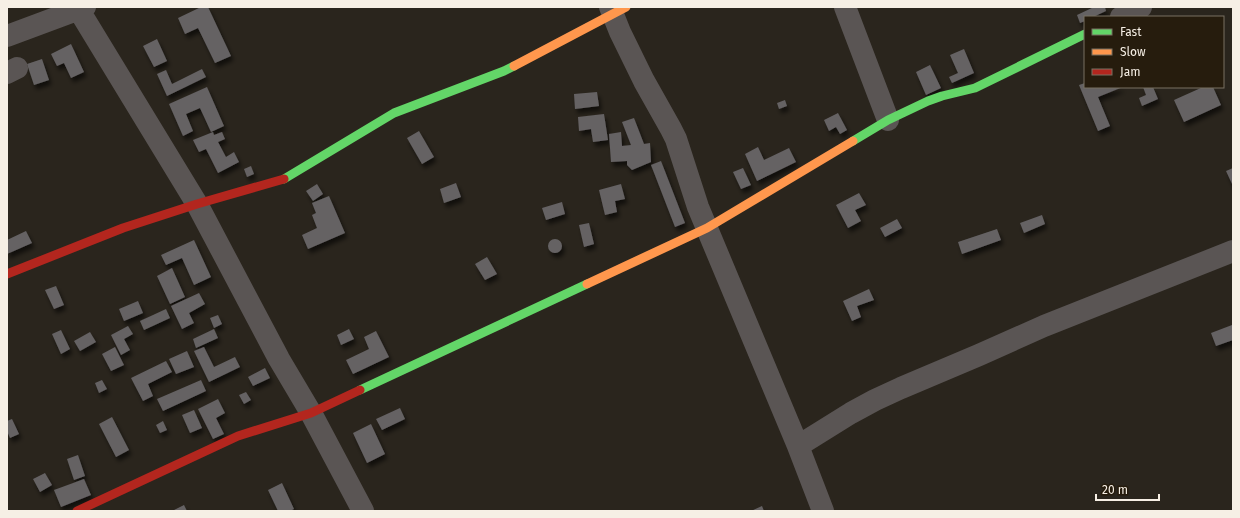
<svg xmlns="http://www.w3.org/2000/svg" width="1240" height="518" font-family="'Fira Sans',sans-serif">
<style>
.building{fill:#656264;filter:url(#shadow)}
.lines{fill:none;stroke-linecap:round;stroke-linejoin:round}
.street{stroke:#5a5554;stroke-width:22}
.fast{stroke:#63d668;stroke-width:9}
.slow{stroke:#ff974d;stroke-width:9}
.jam{stroke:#b3261e;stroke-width:9}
</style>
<defs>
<filter id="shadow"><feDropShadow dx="2.5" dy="4.5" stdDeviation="2" flood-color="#0009"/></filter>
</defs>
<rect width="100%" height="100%" fill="#2a251d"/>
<!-- building -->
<path class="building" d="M201,7h7l23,49 -16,7 -17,-35 -13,6 -7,-16z
M1094,7h11l1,4 -13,6h-8v4l-5,2 -3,-8z
M157,39l10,22 -13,6 -11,-21z
M71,44l13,28 -13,6 -7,-15 -7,3 -6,-12z
M964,49l10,24 -22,10 -3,-6 9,-4 -8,-18z
M42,59l7,21 -15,5 -7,-21z
M930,65l11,23 -15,7 -10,-23z
M202,69l4,8 -39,19 -10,-22 9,-4 6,14z
M1085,83v4h38l-25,10 12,29 -12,5 -19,-46z
M207,87l17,39 -13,6 -11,-24 -14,6 7,17 -10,5 -14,-32z
M1143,87h10l5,12 -16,7 -3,-8 7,-3z
M1203,87h10l8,18 -37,17 -10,-22z
M597,92l2,14 -24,3 -1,-15z
M785,100l2,6 -8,3 -2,-6z
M838,113l9,17 -7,4 -4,-7 -7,4 -5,-11z
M604,114l4,26 -15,2 -2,-13 -12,2 -1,-14z
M634,118l10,26 6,-1 1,19 -19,8 -5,-5v-4l-16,1 -2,-28 12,-2 1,14 9,-1 -9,-23z
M419,131l15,26 -12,7 -15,-26z
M213,132l1,3 8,-3 3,7 -7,3 8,15 8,-5 5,10 -21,11 -12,-24 -7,3 -6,-12z
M758,147l6,13 25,-12 7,14 -39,19 -12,-27z
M661,161l24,62 -10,4 -24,-62z
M251,166l3,8 -7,3 -3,-8z
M743,168l8,17 -10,4 -8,-17z
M1233,168v18l-7,-15z
M456,183l5,14 -17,6 -4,-14z
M317,184l6,10 -10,7 -7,-10z
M621,184l4,15 -10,2 2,11 -12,3 -6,-25z
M859,193l7,12 -11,5 6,11 -13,7 -12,-23z
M329,196l16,37 -37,16 -6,-14 15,-7 -5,-13 4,-2 -4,-10z
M562,202l3,12 -19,6 -4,-12z
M1042,215l3,9 -21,9 -4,-10z
M897,219l5,9 -17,9 -5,-9z
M589,223l5,21 -10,3 -5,-22z
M997,229l4,11 -39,14 -4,-12z
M26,231l6,12 -25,11v-14z
M548 246a7 7 0 1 1 14 0a7 7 0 1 1-14 0Z
M194,240l17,37 -17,8 -12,-27 -16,7 -5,-10z
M487,257l10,17 -12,6 -10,-16z
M172,268l13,29 -15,7 -13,-28z
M56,286l8,19 -10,4 -9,-19z
M869,289l5,11 -17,6 4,11 -9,4 -9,-20z
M199,293l6,11 -16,9 5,10 -12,6 -11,-23z
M138,301l5,12 -19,8 -5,-12z
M166,309l4,9 -26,12 -4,-9z
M218,315l4,9 -8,4 -4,-10z
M1232,325l1,15 -17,6 -5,-13z
M128,326l5,8 -9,5 6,11 -9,5 -10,-20z
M214,329l4,9 -22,10 -3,-9z
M349,329l5,10 -13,6 -4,-10z
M61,330l9,19 -9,5 -9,-20z
M376,331l13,26 -36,17 -7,-14 23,-11 -5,-12z
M90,332l6,10 -16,9 -6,-10z
M115,347l9,18 -13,6 -9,-17z
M204,347l10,20 21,-10 5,10 -31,15 -15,-31z
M187,351l7,16 -18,7 -7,-15z
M166,361l6,11 -24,12 5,12 -10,5 -12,-23z
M265,368l5,10 -17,8 -5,-9z
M102,380l5,9 -8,4 -4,-10z
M201,380l5,11 -43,20 -6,-12z
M246,392l5,8 -7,4 -5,-9z
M218,399l7,14 -9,5 8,16 -11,5 -15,-30z
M400,408l5,11 -23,11 -6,-11z
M194,410l8,18 -12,5 -8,-18z
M112,417l17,33 -13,7 -17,-33z
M12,419l7,15 -9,4 -3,-7v-10z
M163,421l4,9 -7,3 -4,-8z
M371,424l14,30 -18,9 -14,-30z
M78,455l7,21 -11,4 -7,-21z
M45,473l7,12 -12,7 -7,-13z
M84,479l7,16 -30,12 -7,-17z
M282,483l12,26 -4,2h-12l-10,-21z
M184,505l3,6h-15z
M762,506l2,5h-13z"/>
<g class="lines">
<!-- street -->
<path class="street" d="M77,7l120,197 82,155 32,54 52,98
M610,7l10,25 24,49 27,48 5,10 22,68 100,239 25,65
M845,7l43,113
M1121,17l20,-10
M7,36l78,-29
M7,73l10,-5
M798,446l53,-33 24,-13 26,-12 78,-33 65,-29 189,-75"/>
<!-- fast -->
<path class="fast" d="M853,141l35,-21 40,-19 14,-5 33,-8 110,-54
M284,179l110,-66 110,-42 10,-5
M360,390l227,-106"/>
<!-- slow -->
<path class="slow" d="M514,66l112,-59
M587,284l120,-56 146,-87"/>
<!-- jam -->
<path class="jam" d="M7,274l116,-46 74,-24 87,-25
M77,511l161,-75 73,-23 49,-23"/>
</g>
<!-- border -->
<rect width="1240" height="518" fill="none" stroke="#f6efe5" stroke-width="16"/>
<!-- legend -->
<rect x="1084" y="16" width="140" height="72" fill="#261c0d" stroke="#797063"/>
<rect x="1092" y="29" width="20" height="6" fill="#63d668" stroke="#797063"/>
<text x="1120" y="36" font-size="12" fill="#f6efe5">Fast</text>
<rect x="1092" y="49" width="20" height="6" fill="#ff974d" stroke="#797063"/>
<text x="1120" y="56" font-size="12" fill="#f6efe5">Slow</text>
<rect x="1092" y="69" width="20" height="6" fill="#b3261e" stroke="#797063"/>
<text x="1120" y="76" font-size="12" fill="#f6efe5">Jam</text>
<!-- scale -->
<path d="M1096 494v6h63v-6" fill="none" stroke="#f6efe5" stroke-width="2"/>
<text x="1102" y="494" font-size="12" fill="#f6efe5" stroke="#261c0d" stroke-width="3" paint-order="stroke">20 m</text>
</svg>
